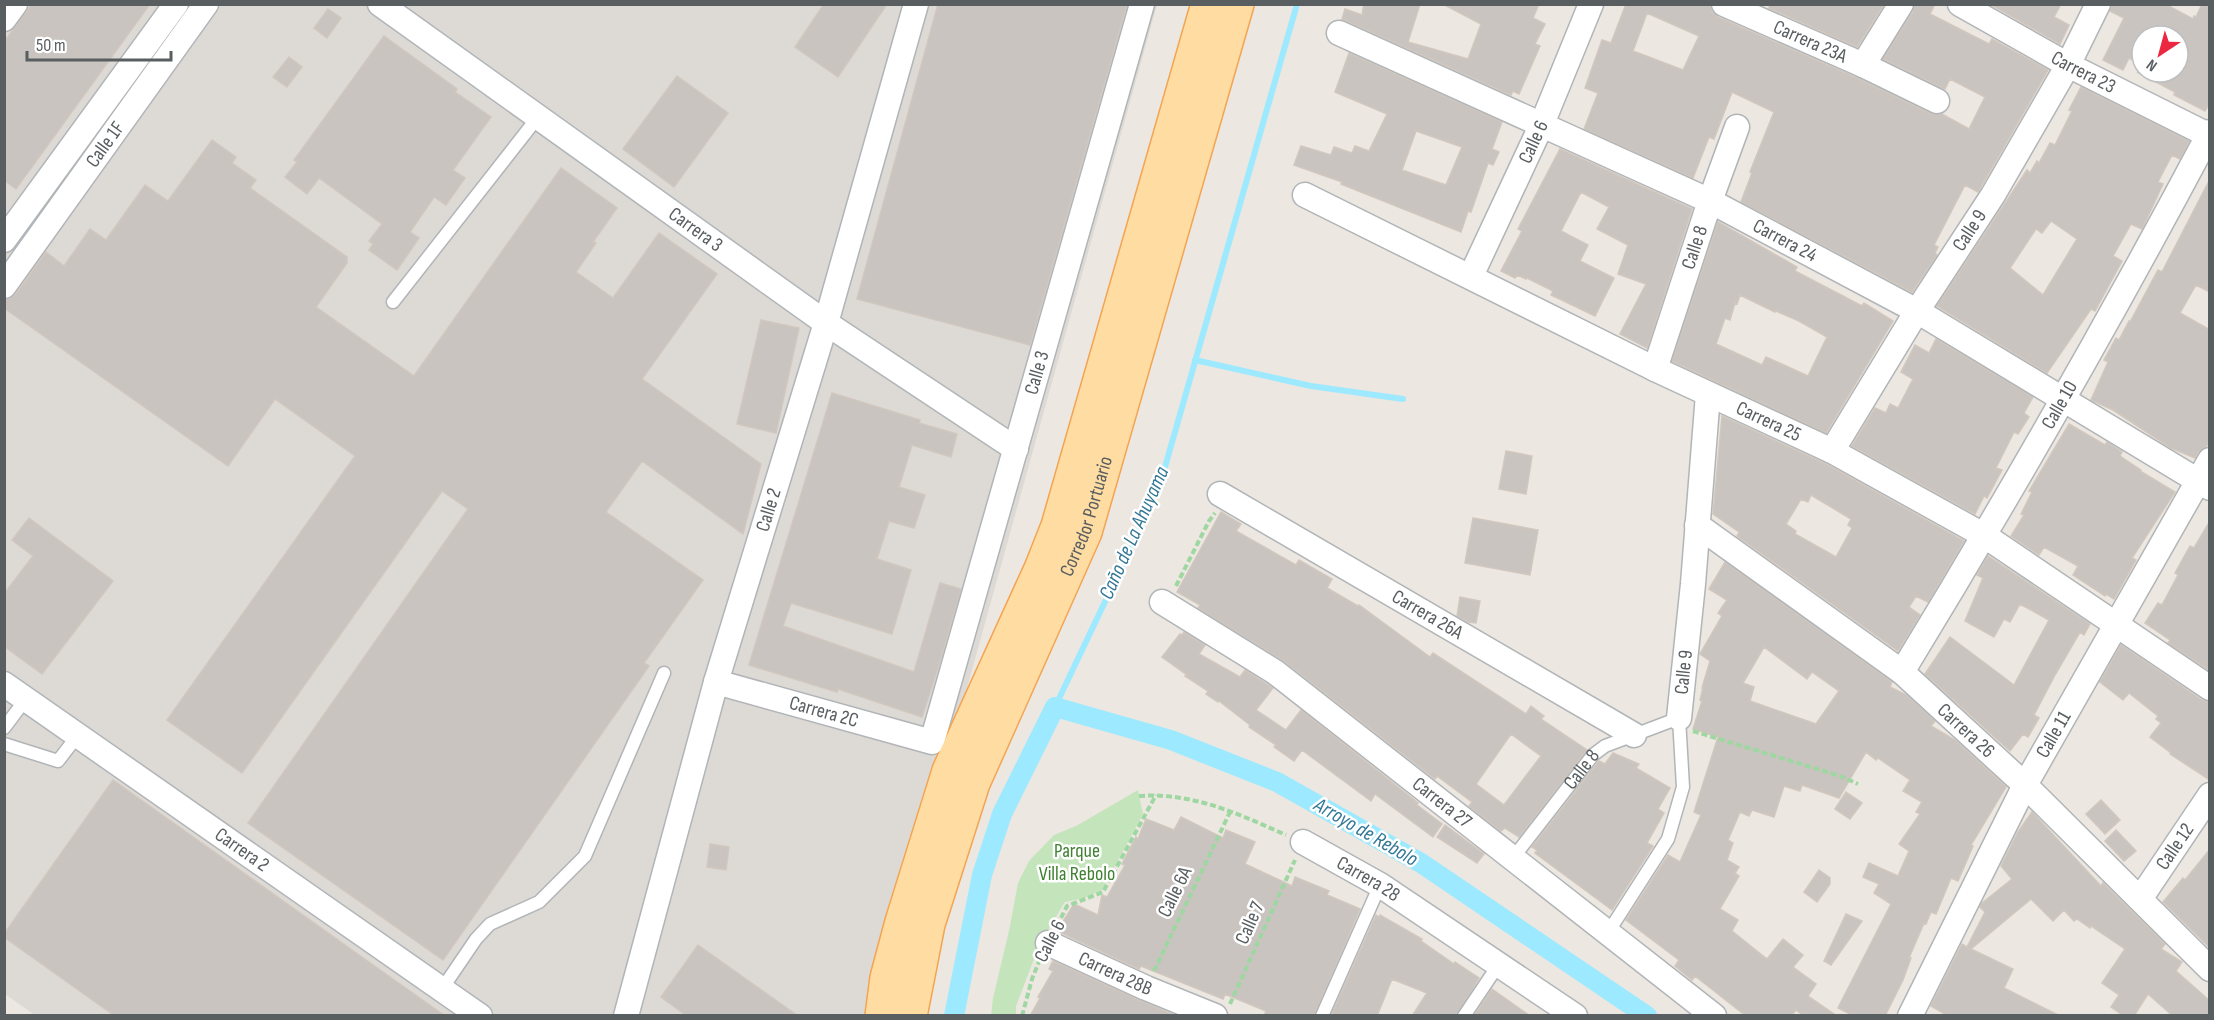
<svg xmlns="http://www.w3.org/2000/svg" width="2214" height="1020" font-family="'Sofia Sans Condensed',sans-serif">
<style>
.industrial{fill:#ddd9d5}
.green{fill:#c4e5bb}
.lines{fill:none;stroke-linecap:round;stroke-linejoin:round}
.stream{stroke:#9de9ff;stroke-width:6}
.canal{stroke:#9de9ff;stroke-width:20}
.building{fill:#c9c4bf;stroke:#d1c7be;stroke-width:1.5;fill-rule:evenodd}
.service-casing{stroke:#b1b5b8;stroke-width:15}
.minor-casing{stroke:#b1b5b8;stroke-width:27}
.primary-casing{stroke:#f3a452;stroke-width:36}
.path{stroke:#9ed7a1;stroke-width:4;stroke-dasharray:6 3;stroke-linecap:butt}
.service{stroke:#fff;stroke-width:12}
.minor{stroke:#fff;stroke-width:24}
.primary{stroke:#ffdda2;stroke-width:33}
.labels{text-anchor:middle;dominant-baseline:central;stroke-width:5;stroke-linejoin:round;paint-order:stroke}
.street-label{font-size:20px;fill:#595e61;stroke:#fff}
.park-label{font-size:20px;fill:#3f8031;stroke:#fff}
.water-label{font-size:21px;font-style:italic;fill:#347896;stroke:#fff}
</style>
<rect width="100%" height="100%" fill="#ece7e0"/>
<!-- industrial -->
<path class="industrial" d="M5,5h1152l-197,708 -89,302 -835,1 -31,-22z"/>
<!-- green -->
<path class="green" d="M1138,790l5,24 -41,76 -18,8 -19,4 -24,39 -25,65v9l-25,1 2,-18 16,-67 9,-48 11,-22 25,-26 24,-10z"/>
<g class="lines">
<!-- stream -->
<path class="stream" d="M1195,360l116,26 92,13
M1055,707l104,-219 138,-484"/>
<!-- canal -->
<path class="canal" d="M954,1016l28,-141 20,-61 53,-107 116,33 106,42 144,81 226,153"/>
</g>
<!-- building -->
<path class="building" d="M32,4h118l-134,185 -12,-9v-138z
M824,4h63l-49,73 -43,-30z
M938,4h189l-97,341 -173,-46z
M1364,4h56l-12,38 60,17 13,-35 -38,-20h96l-6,14 12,6 -10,20 5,2 -21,48 -6,-3 -2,4 -169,-76 3,-10 17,6z
M1626,4h84l2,8 6,5 139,61 74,36h11l27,15 16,-32 -35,-18 -5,10 -62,-30 30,-47 2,-8h20l-5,10 59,30 3,-5 56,31 -70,122 -13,-7 -31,60 4,2 -3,6 2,2 -25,37 -171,-90 11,-29 -2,-1 24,-60 -42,-20 -18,47 -5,-2 -16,41 -109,-49 14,-36 -13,-5 17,-48 9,3zM1647,13l52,23 -16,34 -50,-19z
M1770,4h114l-27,43 -88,-39z
M1990,4h71l-7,13 15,8 -9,19z
M2112,4h53l28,15 1,-3 2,1 6,-13h8v98l-5,9 -31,-16 1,-3 -38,-20h41v-36h-36v29l-13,-7 -6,12 -20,-10 21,-42 -14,-7z
M328,9l13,9 -14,20 -13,-10z
M384,36l73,53 -2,3 36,25 -38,53 12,8 -19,27 -12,-8 -24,35 9,6 -22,32 -28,-20 4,-6 -4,-3 13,-17 -63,-46 -12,16 -22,-17 12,-15 -3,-2z
M1349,53l153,69 -10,27 7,3 -6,13 -5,-2 -17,49 -3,-1 -7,21 -120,-48 1,-2 -48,-17 7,-19 30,9 3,-8 18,6 3,-7 14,5 18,-37 -52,-22zM1416,131l46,16 -16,38 -44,-15z
M289,57l13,10 -15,20 -14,-10z
M677,76l51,37 -54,74 -51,-38z
M2081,87l108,54 -9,18 -8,-4 -14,27 5,2 -21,45 -11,-5 -18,32 9,5 -27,50 -4,-2 -44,64 -110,-67 90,-136 3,3 7,-12 2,2 11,-20 5,2 17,-34 -3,-1zM2051,221l26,18 -34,56 -33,-27 26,-39 6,4z
M212,140l24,17 -4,6 24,17 -6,8 97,69v6l-31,44 98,69 147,-208 56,40 -24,34 3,1 -20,29 37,26 46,-65 58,41 -75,105 119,85 -18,70 -101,-73 -36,51 97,68 -59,83 5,3 -206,294 -195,-137 220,-314 -26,-18 -200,282 -75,-53 188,-264 -80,-57 -47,67 -224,-158 2,-8 10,-6 30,-42 18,14 26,-37 16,11 39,-55 23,16z
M1560,149l132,60 -45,139 -27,-14 26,-50 -28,-10 10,-29 -31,-16 12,-22 -28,-15 -20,39 27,14 -8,16 34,17 -19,38 -44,-21 2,-4 -26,-13 -1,1 -9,-4 -2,3 -14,-7 21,-40 -4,-2z
M2210,179v113l-14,-7 -16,28 30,17v110l-4,7 -8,5 -3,6 -24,-10 -58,-38 -22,-10 17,-38 -4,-2 12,-22 3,2 10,-19 1,1 28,-52 4,2z
M1718,222l79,45 -2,4 67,35 2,-3 29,18 -67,112 -154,-72zM1740,295l35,17 1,-1 23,10 28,16 -19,39 -42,-19 -4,8 -46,-21 9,-26 5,2 5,-17 2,1z
M761,320l38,8 -23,105 -39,-9z
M1936,339l97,58 -9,16 5,4 -11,17 -4,-2 -18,36 6,2 -15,28 -3,-2 -9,18 -123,-68 23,-38 11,5 4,-9 8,4 15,-29 -12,-7 14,-27 14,8z
M832,393l88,27 -1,3 38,11 -6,23 -39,-12 -13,42 26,8 -11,33 -25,-7 -12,38 34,11 -19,64 -101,-31 -8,23 131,46 26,-89 21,6 -24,82 -15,46 -84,-28 -1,3 -88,-27z
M1722,416l104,48 138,77 -36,61 -12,-6 -7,11 11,8 -22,36 -161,-115 2,-4 -26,-18zM1811,495l40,24 -3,6 4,3 -16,29 -41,-23 1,-3 -10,-7 15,-25 7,3z
M2069,424l36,21 2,-3 15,10 -2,4 21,14 -1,1 35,21 -43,66 4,2 -22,39 -8,-5 -1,2 -32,-21 5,-9 -34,-19 -5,8 -28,-19 13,-21 -3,-1 11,-22 -3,-1z
M1506,451l26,5 -6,38 -27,-5z
M1221,512l20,12 -5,7 60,34 3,-5 33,19 -5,9 31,18 1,-1 71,52 3,-4 93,61 5,-8 13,10 -3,3 46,31 -68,87 -14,-9 -4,3 -32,-25 3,-4 -35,-26 -2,3 -151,-118 -86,-53 2,-3 -23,-13zM1511,734l30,22 -37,49 -28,-21z
M29,518l84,63 -71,93 -38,-28v-52l29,-38 -21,-16z
M1473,518l65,12 -8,45 -65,-12z
M2210,521v148l-1,1 -41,-27 2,-3 -25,-17 13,-20 4,2 16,-30 -3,-2 15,-27 4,2z
M1988,556l102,68 -6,11 -4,-3 -25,43 -21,40 5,3 -11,19 -5,-3 -13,17 -85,-77 25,-37 64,48 35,-65 -29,-16 -10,18 -6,-3 -10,18 -29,-16 18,-43 -6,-3z
M1725,562l167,120 -2,5 16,8 29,26 -4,5 24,14 51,47 -35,58 2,1 -15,35 -7,-3 -15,36 -5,-2 -5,12 -2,-1 -15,35h2l-8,22 -18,36h-31l-16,-8 53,-104 -17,-11 5,-9 -16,-7 6,-14 29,13 11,-25 -10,-7 21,-30 -4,-2 6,-10 -19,-11 7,-11 -32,-22 -2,2 -10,-8 -27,46 -37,-13 -2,6 -16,-5 -10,31 -22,-7 -3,6 -9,-4 -12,28 5,3 -6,17 12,7 -4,6 4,3 -19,33 18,11 -6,11 35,28 16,-20 20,16 -10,12 23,17 -8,12 29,20h-33l-8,-6 -5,6h-45l-51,-40 -3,4 -17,-14 4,-6 -53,-40 42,-65 12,7 21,-47 -7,-3 24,-75 -25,-8 9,-28 -2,-1 3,-12h-1l8,-27 -10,-7 22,-38 -4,-3 9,-13 -18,-11zM1764,647l43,32 5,-7 27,19 -23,33 -66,-23 4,-14 -11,-4z
M1460,597l20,4 -4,22 -8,-1 -11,-6z
M1184,632l21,13 -6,9 41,23 5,-7 28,18 -17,22 30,20 15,-20 117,93 -1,2 25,19 -9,13 -58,-43 -4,7 -69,-51 -8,11 -20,-14 2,-2 -27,-18 1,-2 -31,-24 -1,1 -12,-8 2,-3 -23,-15 2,-1 -25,-18 18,-23 2,1z
M2121,645l81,55 8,2v78l-40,-26 1,-1 -21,-16 11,-14 -5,-4 2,-3 -29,-23 -6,7 -23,-18z
M1613,753l26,11 -3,4 34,20 -12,21 6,4 -17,30 6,3 -41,64 -77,-57 2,-3 -5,-3 67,-86 6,3z
M113,780l263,187 69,49h-330l-62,-44 -49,-35v-3z
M1846,792l16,11 -12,16 -15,-10z
M2101,800l19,20 -15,14 -19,-20z
M2032,812l69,74 2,-3 62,61 -4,5 21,13 -6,9 34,30v15h-37l-25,-22 -14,22h-10l-13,-9 8,-12 -17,-12 23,-34 -34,-23 -1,2 -13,-9 -3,2 -10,-11 -11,11 -22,-22 -60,50 42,20 -9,19 56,28h-112l-17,-10 31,-62 5,3 18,-35 -5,-5 1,-3 31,-25 -11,-13 17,-34z
M1181,817l42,21 3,-8 29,12 -10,22 47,22 3,-9 34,14 -2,4 33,14 -46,107h-50l2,-5 -41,-17 -2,5 -82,-33 -2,3 -82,-38 17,-27 24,11 4,-20 5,2 18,-32 -3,-1 14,-27 2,2 8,-20 28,11z
M1445,825l39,29 -7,9 -40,-26z
M2116,830l20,21 -12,10 -19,-20z
M710,844l19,3 -3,23 -19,-3z
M2210,849v99l-47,-46 20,-24 2,2z
M1819,870l11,8v6l-13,18 -13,-10z
M1846,914l16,7 -31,44 -7,-4z
M1376,915l3,2 1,-2 42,24 -1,2 33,23 1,-2 24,16 -23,38h-44l15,-23 -35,-14 -15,37h-46z
M698,945l100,71h-111l-26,-19z
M1053,961l88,40 35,15h-146l10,-18 -2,-1 15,-26 -4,-2z
M1492,989l38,27h-56z"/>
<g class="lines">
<!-- service casing -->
<g class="service-casing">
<g id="service">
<path d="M393,302l145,-185"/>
<path d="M4,728l22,-29"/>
<path d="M4,744l54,17 20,-26"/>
<path id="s1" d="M1513,858l80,-103 12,-9 74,-28 4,69 -15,52 -59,92"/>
<path d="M442,989l34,-50 14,-15 49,-22 46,-46 79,-183"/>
<path d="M1322,1016l58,-131"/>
<path d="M1464,1016l35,-52"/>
</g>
</g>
<!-- minor casing -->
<g class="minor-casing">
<g id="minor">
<path id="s2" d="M380,4l446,319 190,126"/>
<path id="s3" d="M1724,4l139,61 74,36"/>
<path id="s4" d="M1960,4l108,61 142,71"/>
<path d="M4,19l11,-15"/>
<path id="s5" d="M1339,33l371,168 207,110 293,177"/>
<path d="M1863,65l38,-61"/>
<path id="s6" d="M1305,195l350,174 177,82 153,85 225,152"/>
<path d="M4,240l172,-236"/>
<path id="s7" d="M1471,276l71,-152 49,-120"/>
<path id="s8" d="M4,286l202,-282"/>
<path id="s9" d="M1655,369l55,-168 27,-74"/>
<path id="s10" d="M1832,451l85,-140 76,-116 75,-130 30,-61"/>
<path id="s11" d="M1220,494l414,241"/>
<path id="s12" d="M1697,525l205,147 123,113 185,184"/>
<path id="s13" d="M1162,602l113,70 439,344"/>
<path id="s14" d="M1902,672c108,-177 211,-357 308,-540"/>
<path id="s15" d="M716,682l216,60 210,-738"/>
<path id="s16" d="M4,684l476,332"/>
<path id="s17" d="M1679,718l14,-134 15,-190"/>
<path id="s18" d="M1303,842l77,43 195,131"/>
<path id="s19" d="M2140,899l70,-104"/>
<path id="s20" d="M1048,943l98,45 69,28"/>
<path id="s21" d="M626,1016l90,-334 110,-359 90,-319"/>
<path id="s22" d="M1910,1016l115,-231 185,-325"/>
</g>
</g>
<!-- primary casing -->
<g class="primary-casing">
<g id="primary">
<path d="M882,1016l5,-38 15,-56 47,-151 92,-202 17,-43 150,-522"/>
<path id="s23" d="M910,1016l18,-92 45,-141 112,-251 152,-528"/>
</g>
</g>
<!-- path -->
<path class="path" d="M1176,586l33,-65 6,-8
M1693,731l147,45 18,8
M1139,796c53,-4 100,18 147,39
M1057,926l10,-20 36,-14 53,-97
M1154,971l77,-161
M1230,1004l65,-144
M1022,1016l10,-37 8,-20"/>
<!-- service -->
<use href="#service" class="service"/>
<!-- minor -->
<use href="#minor" class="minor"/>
<!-- primary -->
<use href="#primary" class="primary"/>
</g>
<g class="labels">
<!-- street labels -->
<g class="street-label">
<text stroke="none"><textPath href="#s3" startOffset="94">Carrera 23A</textPath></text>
<text stroke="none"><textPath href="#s4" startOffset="141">Carrera 23</textPath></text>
<text stroke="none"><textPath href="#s7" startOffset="148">Calle 6</textPath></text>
<text stroke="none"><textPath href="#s8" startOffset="174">Calle 1F</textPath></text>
<text stroke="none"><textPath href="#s2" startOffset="388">Carrera 3</textPath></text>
<text stroke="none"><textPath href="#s10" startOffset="260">Calle 9</textPath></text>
<text stroke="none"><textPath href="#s5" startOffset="492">Carrera 24</textPath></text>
<text stroke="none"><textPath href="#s9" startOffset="128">Calle 8</textPath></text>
<text stroke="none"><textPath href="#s15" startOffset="608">Calle 3</textPath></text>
<text stroke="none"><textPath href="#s14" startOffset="310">Calle 10</textPath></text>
<text stroke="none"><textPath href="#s6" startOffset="516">Carrera 25</textPath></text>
<text stroke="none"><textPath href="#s21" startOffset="526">Calle 2</textPath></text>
<text stroke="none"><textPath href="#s23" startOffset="532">Corredor Portuario</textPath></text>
<text stroke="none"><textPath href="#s11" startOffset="240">Carrera 26A</textPath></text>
<text stroke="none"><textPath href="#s17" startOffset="46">Calle 9</textPath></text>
<text stroke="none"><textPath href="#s15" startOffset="112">Carrera 2C</textPath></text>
<text stroke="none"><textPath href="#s12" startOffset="339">Carrera 26</textPath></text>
<text stroke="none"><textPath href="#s22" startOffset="316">Calle 11</textPath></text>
<text stroke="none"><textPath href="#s1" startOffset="112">Calle 8</textPath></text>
<text stroke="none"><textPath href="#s13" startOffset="345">Carrera 27</textPath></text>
<text stroke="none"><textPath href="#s19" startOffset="63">Calle 12</textPath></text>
<text stroke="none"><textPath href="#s16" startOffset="290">Carrera 2</textPath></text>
<text stroke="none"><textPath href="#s18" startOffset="75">Carrera 28</textPath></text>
<text transform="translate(1175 892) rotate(-64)">Calle 6A</text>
<text transform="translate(1250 923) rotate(-66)">Calle 7</text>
<text transform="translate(1050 941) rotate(-63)">Calle 6</text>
<text stroke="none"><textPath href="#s20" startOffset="74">Carrera 28B</textPath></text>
</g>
<!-- park labels -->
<g class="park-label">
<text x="1077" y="851">Parque<tspan x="1077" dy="23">Villa Rebolo</tspan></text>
</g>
<!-- water labels -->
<g class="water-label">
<text transform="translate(1134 533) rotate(-66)">Caño de La Ahuyama</text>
<text transform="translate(1366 832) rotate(30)">Arroyo de Rebolo</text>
</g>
</g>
<!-- border -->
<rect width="2214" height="1020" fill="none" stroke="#595e61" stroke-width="12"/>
<!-- north arrow -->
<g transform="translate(2160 54) rotate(216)"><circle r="28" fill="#ffffff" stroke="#bdbfc0" stroke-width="1.5"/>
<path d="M0-4.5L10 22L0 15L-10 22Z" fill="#eb2741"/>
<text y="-9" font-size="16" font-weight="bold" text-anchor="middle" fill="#595e61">N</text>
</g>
<!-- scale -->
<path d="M27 51v9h144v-9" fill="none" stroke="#595e61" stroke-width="3"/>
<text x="36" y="51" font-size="18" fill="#595e61" stroke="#ffffff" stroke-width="4.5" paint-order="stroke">50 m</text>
</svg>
